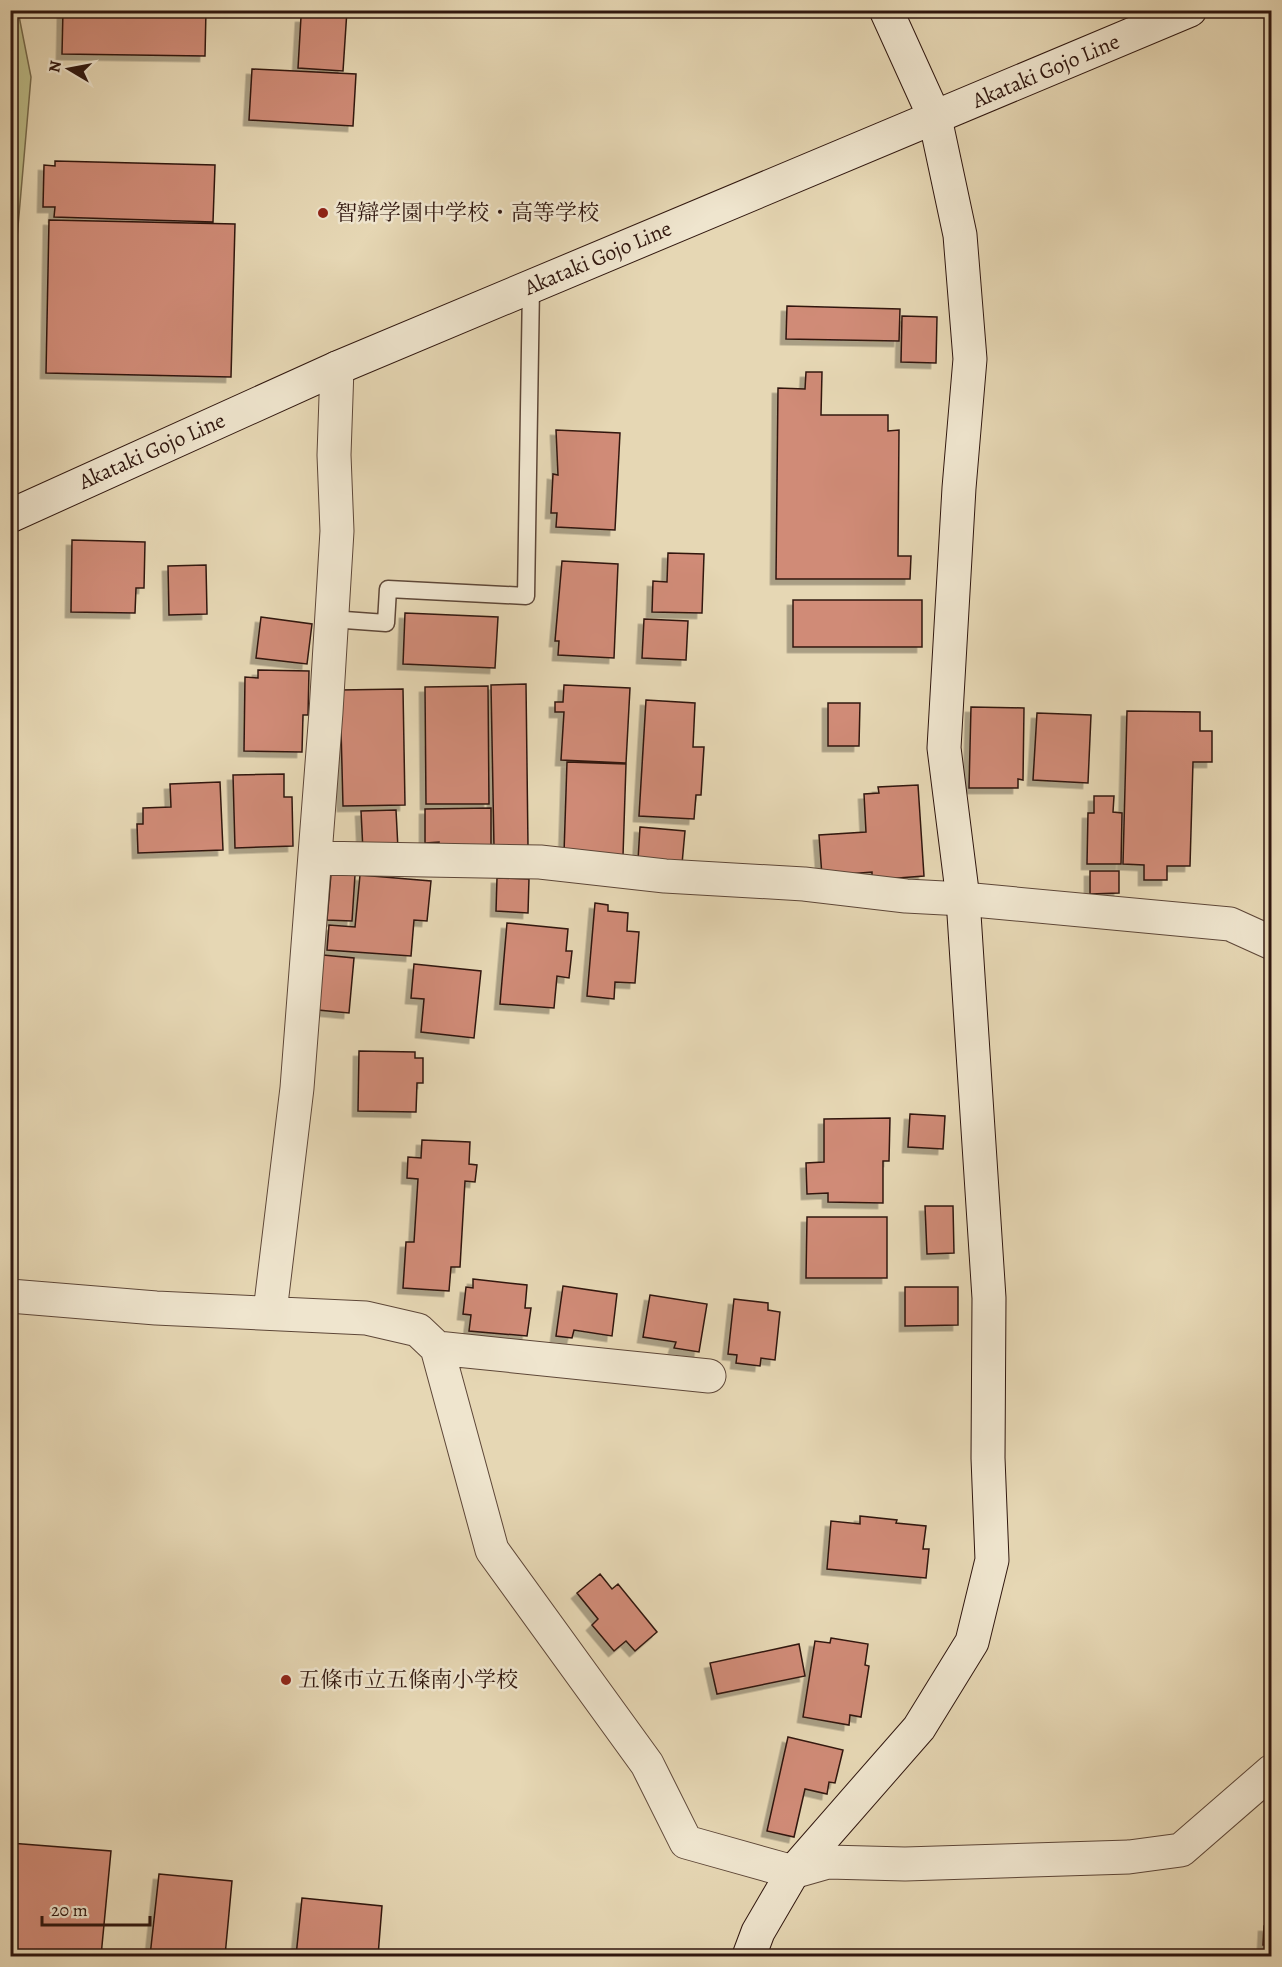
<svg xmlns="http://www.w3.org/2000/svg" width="1282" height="1967" font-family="Alegreya,'Noto Serif JP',serif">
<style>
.green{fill:#bcbc88;stroke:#766a4c;stroke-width:1.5}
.building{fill:#d08b77;stroke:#30170f;stroke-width:1.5;filter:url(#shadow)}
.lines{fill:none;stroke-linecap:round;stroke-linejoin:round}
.lane-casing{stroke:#5e4738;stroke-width:19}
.street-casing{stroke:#5e4738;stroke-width:35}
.secondary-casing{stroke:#30170f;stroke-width:35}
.lane{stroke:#efe5ce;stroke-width:16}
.street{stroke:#efe5ce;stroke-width:33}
.secondary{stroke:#efe5ce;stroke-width:33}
.poi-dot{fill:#8f2418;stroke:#efe5ce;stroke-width:2}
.labels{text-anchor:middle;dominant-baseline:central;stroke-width:5;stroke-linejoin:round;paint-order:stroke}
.street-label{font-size:22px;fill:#30170f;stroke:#efe5ce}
.poi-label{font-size:22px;fill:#30170f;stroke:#efe5ce;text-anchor:start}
</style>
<defs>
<filter id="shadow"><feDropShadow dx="-5.5" dy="5.5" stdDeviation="0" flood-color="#0004"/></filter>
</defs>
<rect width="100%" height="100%" fill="#e6d7b4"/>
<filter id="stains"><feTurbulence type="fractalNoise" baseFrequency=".00333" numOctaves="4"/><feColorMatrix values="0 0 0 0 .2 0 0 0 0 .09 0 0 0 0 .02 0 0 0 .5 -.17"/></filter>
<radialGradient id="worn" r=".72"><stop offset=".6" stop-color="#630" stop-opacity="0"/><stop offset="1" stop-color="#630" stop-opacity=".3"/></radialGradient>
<!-- green -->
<path class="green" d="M18,11l13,66 -20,230 -1,-296z"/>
<!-- building -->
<path class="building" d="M63,10h143l-1,46 -143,-2z
M310,10h37l-4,61 -45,-3 3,-51h9z
M252,69l104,5 -3,52 -104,-6z
M55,161l160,4 -2,57 -159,-5 1,-10h-12l1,-42 11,1z
M49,220l186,4 -4,153 -185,-4z
M787,306l113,3 -1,32 -113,-2z
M902,316l35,1 -1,46 -35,-1z
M806,372h16l-1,43h67v16l11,-1 -1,126h13l-1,23h-134l2,-191 27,1z
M556,430l64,3 -5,97 -59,-3 1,-14h-6l2,-39 5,1z
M72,540l73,2 -1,46h-8l-1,25 -64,-1z
M668,553l36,1 -2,59 -50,-1 1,-31 14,1z
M562,561l56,3 -4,94 -56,-3 1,-14h-4z
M206,565l1,49 -38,1 -1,-49z
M793,600h129v47h-129z
M405,613l93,4 -3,51 -92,-4z
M261,617l51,7 -5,40 -51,-6z
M644,619l44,2 -2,39 -44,-2z
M258,670l51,1 -1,44h-5l-1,37 -58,-1 1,-74 13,1z
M526,684l2,162 -34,1 -3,-162z
M564,685l66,3 -4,75 -65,-3 3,-48h-9v-10h8z
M488,686l1,118h-63l-1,-117z
M403,689l2,116 -62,1 -3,-116z
M646,700l49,3 -2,44h11l-3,48h-5l-2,24 -55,-3z
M828,703h32l-1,43h-31z
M971,707l53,1 -1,72 -5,-1v9h-49z
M1127,711l73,1v19h12v31h-19l-3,104h-23v14h-23v-15l-21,-1z
M1037,713l54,2 -3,68 -55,-3z
M567,762l59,2 -3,92 -59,-3z
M284,774v23h8l1,49 -58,2 -2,-73z
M220,782l3,68 -85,3 -1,-29h6v-16l28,-1 -1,-23z
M918,785l6,91 -52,4v-8l-50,4 -3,-41 47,-3 -2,-38 15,-1 -1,-6z
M1094,796h20l-1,16 9,1 -1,51h-34l1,-51h6z
M491,808v42l-52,1v-9l-14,1v-34z
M396,810l2,39 -35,2 -2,-40z
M640,827l45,4 -3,33 -44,-4z
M1090,871h29v22l-29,1z
M331,874l24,1 -3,46 -25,-1z
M360,875l71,6 -4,40 -13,-1 -3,36 -84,-6 2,-25 26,2z
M497,878l32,1 -1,34 -32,-2z
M595,903l13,2v6l20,2 -1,18 12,1 -4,51 -20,-1 -1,17 -27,-3z
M507,923l61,6 -2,22h6l-3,27 -12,-2 -3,32 -54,-4z
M323,955l31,3 -5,55 -31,-3z
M414,964l67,7 -7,67 -53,-6 3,-33 -13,-1z
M359,1051l56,1v6h8v25h-6l-1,29 -58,-1z
M910,1114l35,2 -2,33 -35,-2z
M890,1118l-1,43h-6v42l-55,-1v-9l-21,1 -1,-31 18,-1v-43z
M422,1140l48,2 -1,22 8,1 -2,17 -10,-1 -5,86h-9l-2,24 -46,-3 3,-46h8l4,-63 -11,-1 1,-21 13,1z
M925,1206h28l1,47 -27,1z
M807,1217h80v61h-81z
M473,1279l54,6 -2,23h6l-4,28 -58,-5 2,-16 -8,-1 3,-27 7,1z
M563,1286l54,8 -5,42 -38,-6 -2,8 -16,-2z
M905,1287h53v38l-53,1z
M650,1295l57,9 -8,48 -25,-4 2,-6 -33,-5z
M734,1299l34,4v7l12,2 -5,48 -14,-2 -1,8 -24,-3 1,-8 -9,-1z
M860,1516l37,4 -1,3 30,3 -3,23h6l-3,29 -99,-9 4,-48 29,3z
M600,1574l12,15 6,-5 39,48 -22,19 -9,-10 -12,10 -22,-26 6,-6 -21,-26z
M831,1638l37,6 -3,21 4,1 -8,51 -11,-2 -1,10 -46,-8 12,-76 15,2z
M799,1644l6,32 -88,18 -7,-31z
M788,1737l55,13 -8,33 -6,-1 -2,12 -22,-5 -11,48 -27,-6z
M10,1843l101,8 -10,105h-91z
M159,1874l73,7 -7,75h-75z
M302,1898l80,8 -4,50h-82z
M1264,1926h8v19h-9z"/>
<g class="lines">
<!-- lane casing -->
<g class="lane-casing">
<path id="lane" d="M331,619l55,4 2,-34 138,7 5,-310"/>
</g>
<!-- street casing -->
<g class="street-casing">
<path id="street" d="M315,858l225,4 125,14 139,8 102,12 57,3 267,25 42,19
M10,1296l146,12 210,10 52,12 19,18 55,202 155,214 39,78 107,30 35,-10 77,2 224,-7 52,-7 91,-79
M270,1312l27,-224 29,-376 11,-181 -3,-76 3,-87
M437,1348l272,28"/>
</g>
<!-- secondary casing -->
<g class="secondary-casing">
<path id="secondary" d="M10,516l327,-148 853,-358
M749,1956l9,-24 35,-60 126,-144 53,-86 20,-82 -4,-102 1,-160 -26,-399 -19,-151 15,-260 11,-129 -10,-124 -25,-117 -49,-108"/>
</g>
<!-- lane -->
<use href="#lane" class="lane"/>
<!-- street -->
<use href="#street" class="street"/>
<!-- secondary -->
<use href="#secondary" class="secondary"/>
</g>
<!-- markers -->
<g class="poi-dot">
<circle cx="323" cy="213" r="6"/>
<circle cx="286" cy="1680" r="6"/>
</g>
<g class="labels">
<!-- street labels -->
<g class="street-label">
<text transform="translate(1046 71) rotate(-23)">Akataki Gojo Line</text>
<text transform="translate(598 258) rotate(-23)">Akataki Gojo Line</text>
<text transform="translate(152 451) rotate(-24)">Akataki Gojo Line</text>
</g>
<!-- poi labels -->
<g class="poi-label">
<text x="335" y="213">智辯学園中学校・高等学校</text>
<text x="298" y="1680">五條市立五條南小学校</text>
</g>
</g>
<!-- margin -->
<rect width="1282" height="1967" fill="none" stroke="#e6d7b4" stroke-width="36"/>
<rect x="12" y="12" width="1258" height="1943" fill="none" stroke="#30170f" stroke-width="3"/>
<rect x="18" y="18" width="1246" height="1931" fill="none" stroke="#30170f" stroke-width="1.5"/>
<!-- north arrow -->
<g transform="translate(69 69) rotate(280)" stroke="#efe5ce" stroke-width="4.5" paint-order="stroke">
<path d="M0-4.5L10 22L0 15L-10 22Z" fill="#30170f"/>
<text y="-9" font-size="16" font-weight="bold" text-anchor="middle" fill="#30170f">N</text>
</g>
<!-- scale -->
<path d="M42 1916v9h108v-9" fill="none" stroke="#30170f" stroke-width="3"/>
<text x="51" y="1916" font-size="18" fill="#30170f" stroke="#efe5ce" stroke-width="4.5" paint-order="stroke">20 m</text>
<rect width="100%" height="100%" filter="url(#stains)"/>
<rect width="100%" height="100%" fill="url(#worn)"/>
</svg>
